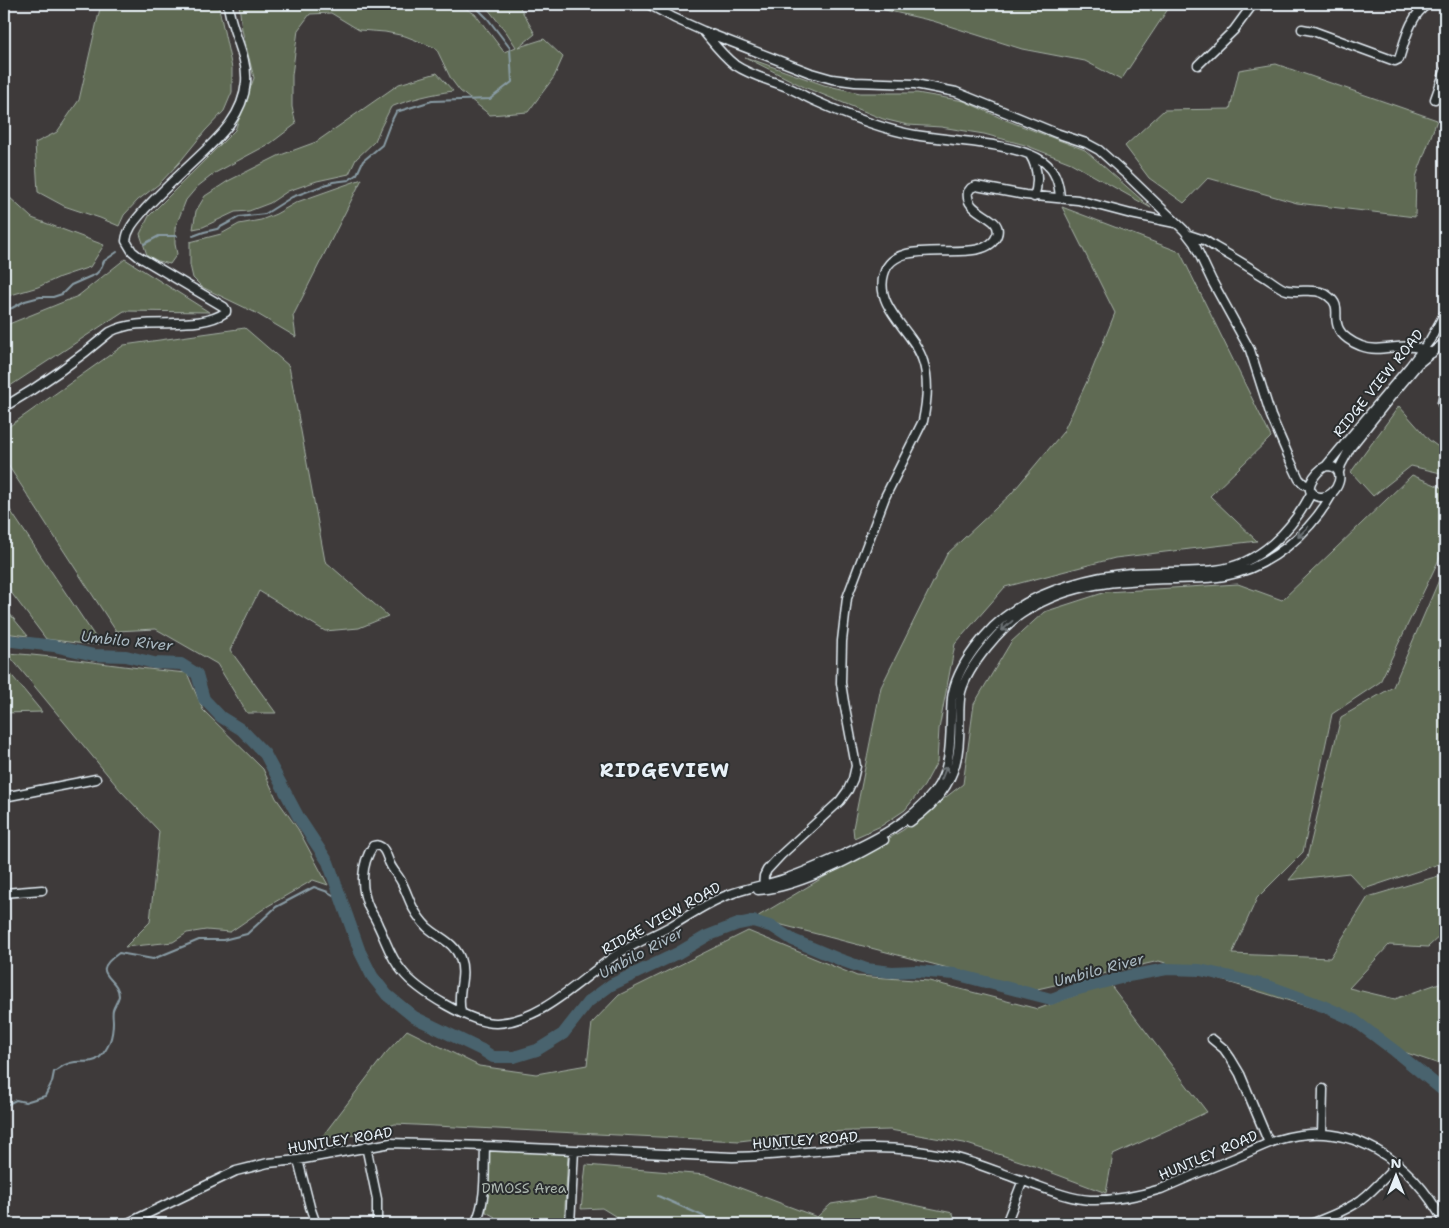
<svg xmlns="http://www.w3.org/2000/svg" width="1449" height="1228" font-family="'Shantell Sans',sans-serif">
<style>
.green{fill:#5f6b52;stroke:#a4aea5}
.lines{fill:none;stroke-linecap:round;stroke-linejoin:round}
.stream{stroke:#899ca5;stroke-width:2}
.river{stroke:#4a636e;stroke-width:12}
.minor-casing{stroke:#e8f1f8;stroke-width:11}
.minor{stroke:#2a2d2e;stroke-width:8}
.oneway{stroke:#6c7275}
.labels{text-anchor:middle;dominant-baseline:central;stroke-width:4;stroke-linejoin:round;paint-order:stroke}
.street-label{font-size:14px;fill:#e8f1f8;stroke:#2a2d2e}
.park-label{font-size:14px;fill:#aab5ad;stroke:#2a2d2e}
.water-label{font-size:15px;font-style:italic;fill:#a9b8c1;stroke:#2a2d2e}
.district-label{font-size:19px;font-weight:bold;letter-spacing:1px;fill:#e8f1f8;stroke:#2a2d2e}
</style>
<rect width="100%" height="100%" fill="#3e3a3a"/>
<filter id="ink" filterUnits="userSpaceOnUse"><feTurbulence type="fractalNoise" baseFrequency=".02" numOctaves="2"/><feDisplacementMap in="SourceGraphic" scale="10" xChannelSelector="R" yChannelSelector="G"/><feConvolveMatrix kernelMatrix="1 2 1 2 8 2 1 2 1" color-interpolation-filters="sRGB"/></filter>
<g filter="url(#ink)">
<!-- green -->
<path class="green" d="M101,4h117l14,64v24l-8,19 -19,20 -26,32 -20,21 -21,16 -14,15 -5,11 -19,-8 -36,-12 -26,-14 -3,-49 22,-11 22,-32z
M239,4h219l17,10 29,38 12,-5 -9,-14 -23,-29h34l17,30 -16,13 25,-8 19,18 -9,20 -26,35 -38,3 -30,-24 -9,-12 -15,-31 -31,-12 -20,-4 -26,-2 -28,-17 -21,1 -12,16 -6,45v32l4,17 -25,19 -56,30 -18,14 -11,13 -11,28v16l2,10 -7,10 -12,-3 -11,-6 -7,-21 9,-18 86,-86 19,-52 -12,-48z
M859,4h294l15,5 -47,71 -36,-19 -63,-12 -89,-28z
M745,57l79,28 36,8h57l47,8 39,18 82,31 66,58 -80,-45 -46,-18 -41,-11 -43,-7 -33,-2 -25,-6 -79,-32z
M1276,64l161,56 -21,57 -1,40 -118,-14 -89,-25 -24,25 -35,-25 -24,-32 39,-36 66,-1 9,-39z
M437,73l16,18c-22,3 -42,8 -62,16l-11,22 -5,12 -19,18 -7,15 -32,7 -29,10 -18,12 -21,8 -14,1 -32,15 -10,2 3,-18 9,-15 23,-15 50,-25 38,-14 83,-58z
M362,179l-69,137 3,21 -42,-25 -52,-25 -9,-9 -3,-13v-23l31,-8 18,-10 22,-4 15,-6 21,-12z
M4,196h4l24,22 72,27 -14,22 -30,10 -22,10 -34,10z
M1062,207l118,45 91,185 -61,59 47,45 -142,17 -110,29 -50,57 -16,85 -2,33 -13,24 -19,24 -24,16 -27,12 -1,-10 28,-141 66,-133 64,-60 52,-62 27,-57 25,-62z
M125,259l84,53 -85,-1 -120,79v-64l74,-30z
M245,328l44,38 36,195 63,55 -29,12 -34,3 -66,-40 -29,59 46,63h-29l-30,-49 -61,-35 -40,2 -112,-172v-29l120,-85z
M1399,406l30,34 16,12v22l-34,-8 -38,30 -22,-24z
M1412,475l33,14v58l-65,135 -48,32 -29,138 -46,46 -25,56 98,4 38,-61 77,-23v57l-17,16 -39,-2 -40,43 46,11 50,-18v85l-50,-17 -56,-33 -180,-55 -126,29 -278,-72 148,-88 60,-46 11,-80 37,-62 33,-30 62,-20 132,-8 44,16z
M4,501l96,143h-16l-38,-5 -42,-56z
M1445,566v296l-81,27 -15,-16 -60,7 18,-22 34,-141 52,-30z
M4,607l24,29 -24,-3z
M7,653c61,4 120,15 180,20l16,37 60,59 13,29 22,31 30,56 -15,-5 -45,26 -38,26 -24,-2 -19,3 -14,9 -48,5 25,-25 9,-91 -38,-40z
M4,666l38,46 -38,1z
M748,931l109,45 72,5 109,28 71,-26 98,129 -94,43 -7,38 -80,-30 -62,-20 -74,-13 -72,2 -79,9 -344,-17 -27,10 -47,4 64,-84 22,-24 72,36 57,8 51,-9 5,-42 27,-28z
M489,1150l79,4 -4,70h-52l-6,-2 -1,2h-17l7,-7 -9,-5z
M586,1165l120,10 111,42 14,-13 44,-7 78,16 3,11h-328l-26,-16 -21,1z"/>
<g class="lines">
<!-- stream -->
<path class="stream" d="M193,236l11,-4 13,-3 22,-12 26,-3 27,-17 41,-15 16,-2 8,-6 6,-13 19,-16 8,-21 6,-12 36,-11 58,-2 22,-17 -2,-34 -22,-29 -15,-15
M144,244l15,-8h18
M4,310l8,-2 13,-7 15,-4h13l9,-3 9,-9 25,-11 4,-4 4,-9 13,-9
M4,1106l12,-6 9,2 20,-6 7,-14 2,-10c7,-5 12,-9 21,-10 8,-1 18,2 25,-5 10,-10 13,-21 13,-35 0,-4 -1,-8 0,-12 1,-4 5,-9 6,-14 0,-20 -32,-21 0,-43l34,6 46,-19h24l24,-6 29,-27 38,-20 14,5 13,8
M658,1196l63,28"/>
<!-- river -->
<path class="river" d="M4,640l50,6 40,9 32,1 28,7 27,1 16,10 7,25 17,18 21,13 23,24 34,64 29,44 32,90 12,24 15,19 27,22 68,33 11,7h21l23,-7 26,-16 25,-32 23,-17 67,-32 29,-17 31,-12 15,-3 20,6 20,13 48,20 25,9 26,3 24,-1 39,3 96,25 24,-9 53,-14 39,-7 33,1 27,6 41,10 55,20 31,14 41,31 50,41"/>
<!-- minor casing -->
<g class="minor-casing">
<path id="minor" d="M648,4l26,14 29,13 108,42 21,6 23,3 60,2 41,8 100,41 30,10 13,7 29,26 56,54 10,13 18,38 38,69 21,66 20,46 8,17 5,5 6,2
M1302,29l11,2 82,30 4,-2c6,-18 11,-44 29,-55
M704,32c10,12 19,24 31,33 16,11 35,15 52,22 10,4 18,10 28,14 31,14 66,28 100,34 34,6 101,7 129,27 12,9 15,22 16,36
M1198,65l36,-35 19,-26
M1435,99l10,-28
M1030,155c8,13 9,27 4,42
M1189,235l15,5 11,7c18,10 35,21 53,32 5,3 13,10 19,11 14,3 30,-3 41,6 14,10 5,19 10,31 3,9 15,16 23,19 17,7 36,-2 53,1 7,1 12,3 18,6
M1445,391l-3,12 3,7
M4,407c38,-22 72,-46 106,-75 34,-18 86,1 116,-20v-2l-2,-3 -86,-51 -6,-5 -6,-10c1,-13 11,-22 19,-32 15,-16 31,-31 47,-46 24,-23 51,-45 54,-81 2,-27 -16,-52 -18,-78
M1326,466l84,-100 20,-26 15,-27
M1326,466c24,-1 12,33 -6,31 -21,-3 -5,-26 6,-31z
M1339,472l2,-7 9,-17 38,-48 30,-36 27,-22
M4,797l92,-18
M910,822c31,-21 48,-47 49,-84 1,-15 -1,-31 2,-46 7,-26 41,-67 65,-81 44,-28 94,-31 146,-32 17,-1 35,0 52,-3 46,-8 86,-43 108,-82
M763,887l1,-11 3,-6 14,-15 59,-54 8,-11 5,-11 3,-13 -12,-64 -3,-19 1,-42 5,-43 38,-101 38,-76c4,-19 6,-42 0,-60 -9,-30 -49,-53 -39,-87 12,-44 101,-4 113,-39 7,-20 -33,-20 -29,-43l3,-4 5,-2 49,9 53,5 53,14 44,9
M758,890c38,-2 93,-31 126,-50
M4,893l38,-3
M461,1012c-5,-20 6,-35 -1,-54 -6,-16 -21,-20 -33,-31 -5,-5 -10,-12 -14,-19 -4,-8 -7,-17 -11,-25 -3,-7 -9,-12 -12,-19 -3,-6 -4,-14 -9,-17 -3,-2 -4,-2 -8,-1 -12,18 -13,42 -4,62 3,6 7,11 9,17 8,16 12,32 24,46 15,20 70,53 95,52 46,-2 85,-46 122,-70 17,-10 35,-18 52,-27 19,-11 37,-24 57,-31 18,-7 38,-10 56,-16 19,-6 36,-14 54,-22 35,-16 72,-34 96,-65 21,-28 15,-62 18,-94 4,-32 36,-71 62,-88 32,-21 79,-34 117,-37 28,-2 56,0 84,-3 45,-5 77,-40 97,-78
M1212,1039l12,10 7,10 9,15 29,69
M1322,1134l1,-45
M366,1146l11,53v25
M298,1160l12,47 6,17
M126,1224l110,-53 32,-8 30,-3 93,-17 94,3 248,11c59,-1 119,-14 178,-7 15,2 31,4 46,8 20,5 41,14 61,21 24,8 47,19 72,21 26,1 48,-4 71,-11 25,-11 49,-21 74,-31 14,-6 28,-13 42,-18 73,-23 135,21 168,84
M475,1224c12,-23 9,-53 10,-78
M570,1224l4,-74
M1006,1224l17,-44
M1311,1224c17,-7 35,-13 50,-24 14,-11 25,-24 37,-36"/>
</g>
<!-- minor -->
<use href="#minor" class="minor"/>
</g>
<!-- one-way arrows -->
<defs><path id="oneway-shaft" d="M-6 0H5M1.5-3L5.5 0L1.5 3" fill="none" stroke-width="1.6" stroke-linecap="round" stroke-linejoin="round" transform="scale(1.25)"/></defs>
<g class="oneway">
<use href="#oneway-shaft" transform="translate(1303 532) rotate(134)"/>
<use href="#oneway-shaft" transform="translate(1007 626) rotate(137)"/>
<use href="#oneway-shaft" transform="translate(944 773) rotate(-68)"/>
</g>
</g>
<g class="labels">
<!-- street labels -->
<g class="street-label">
<text transform="translate(1378 383) rotate(-51)">RIDGE VIEW ROAD</text>
<text transform="translate(661 918) rotate(-29)">RIDGE VIEW ROAD</text>
<text transform="translate(340 1140) rotate(-9)">HUNTLEY ROAD</text>
<text transform="translate(805 1140) rotate(-4)">HUNTLEY ROAD</text>
<text transform="translate(1208 1155) rotate(-23)">HUNTLEY ROAD</text>
</g>
<!-- park labels -->
<g class="park-label">
<text x="524" y="1188">DMOSS Area</text>
</g>
<!-- water labels -->
<g class="water-label">
<text transform="translate(127 641) rotate(6)">Umbilo River</text>
<text transform="translate(641 953) rotate(-28)">Umbilo River</text>
<text transform="translate(1099 970) rotate(-15)">Umbilo River</text>
</g>
<!-- district labels -->
<g class="district-label">
<text x="665" y="770">RIDGEVIEW</text>
</g>
</g>
<!-- margin -->
<rect width="1449" height="1228" fill="none" stroke="#2a2d2e" stroke-width="20"/>
<rect x="10" y="10" width="1429" height="1208" fill="none" stroke="#e8f1f8" stroke-width="2" filter="url(#ink)"/>
<!-- north arrow -->
<g transform="translate(1396 1176)" stroke="#2a2d2e" stroke-width="4" paint-order="stroke">
<path d="M0-4L9 19L0 12L-9 19Z" fill="#e8f1f8"/>
<text y="-8" font-size="14" font-weight="bold" text-anchor="middle" fill="#e8f1f8">N</text>
</g>
</svg>
